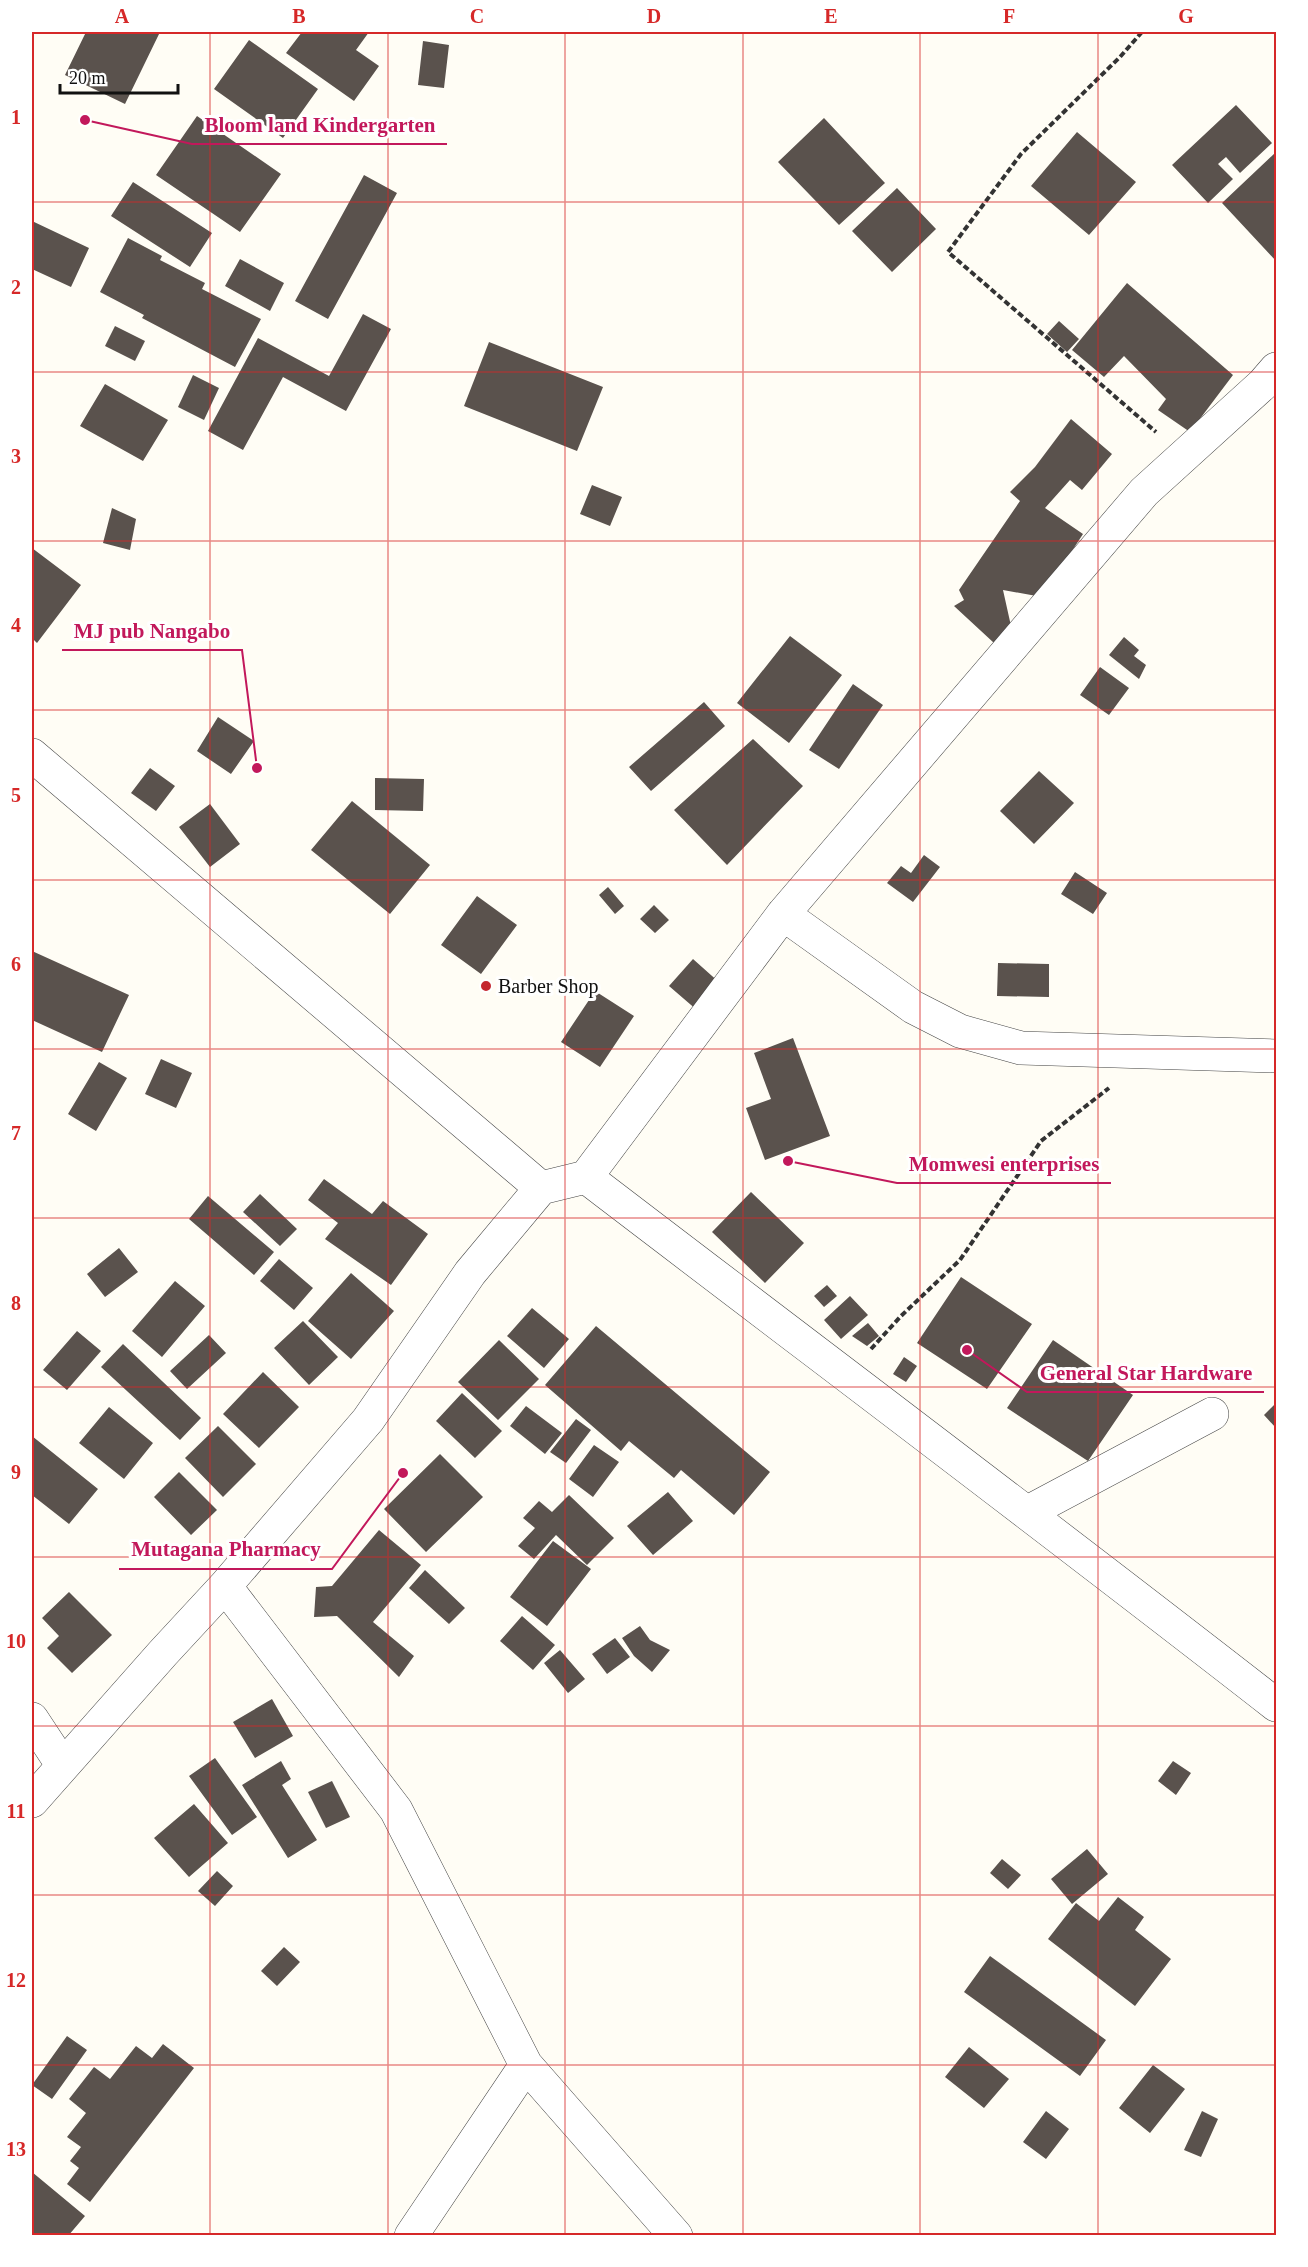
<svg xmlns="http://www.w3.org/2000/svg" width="1308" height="2267" font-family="'Times New Roman',serif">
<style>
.building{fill:#5a524d}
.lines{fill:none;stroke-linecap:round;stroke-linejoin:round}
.minor-casing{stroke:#444;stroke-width:34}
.path{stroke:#333;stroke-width:4;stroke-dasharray:6 3;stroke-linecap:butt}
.minor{stroke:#fff;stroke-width:33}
.grid{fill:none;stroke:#d62828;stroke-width:1.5;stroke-opacity:0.55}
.poi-dot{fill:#c4262e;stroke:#fff;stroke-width:2}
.labels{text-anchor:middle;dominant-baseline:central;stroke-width:6;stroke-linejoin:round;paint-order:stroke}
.poi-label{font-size:20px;fill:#111;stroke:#fff;text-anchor:start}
.leader{fill:none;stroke:#c2185b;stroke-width:2}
.callout-dot{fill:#c2185b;stroke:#fff;stroke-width:2}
.callout-label{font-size:21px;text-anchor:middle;font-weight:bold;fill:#c2185b;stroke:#fff;stroke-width:6;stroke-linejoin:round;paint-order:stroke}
.neatline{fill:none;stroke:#d62828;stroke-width:2}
.grid-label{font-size:20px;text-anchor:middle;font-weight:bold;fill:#d62828}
</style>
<rect width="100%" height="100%" fill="#fffdf5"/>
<!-- building -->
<path class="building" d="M86,32h74l-35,72 -60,-29z
M302,32h67l-13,18 23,16 -25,35 -68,-48z
M249,40l69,49 -35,49 -69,-49z
M423,41l26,4 -5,43 -26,-3z
M1236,105l36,38 -32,30 -14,-16 -8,7 15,15 -25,24 -36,-38z
M197,116l84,58 -41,58 -84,-57z
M824,118l61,65 -46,42 -61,-63z
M1077,132l59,50 -47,53 -58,-49z
M1276,152v109l-54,-58z
M364,175l33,18 -69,126 -33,-18z
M133,182l79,51 -22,34 -79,-51z
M897,188l39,41 -44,43 -40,-41z
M32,221l57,27 -18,39 -39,-18z
M128,238l34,18 -2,4 45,23 -3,6 59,30 -26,48 -93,-49 2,-3 -44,-23z
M240,259l44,24 -14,28 -45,-25z
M1127,283l106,92 -43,57 -32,-22 8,-11 -42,-43 -20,21 -32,-27z
M363,314l28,15 -45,82 -63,-34 -40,73 -35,-19 50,-93 71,38z
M1059,321l20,18 -12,13 -20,-18z
M115,326l30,15 -10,20 -30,-15z
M489,342l114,45 -26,64 -113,-45z
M193,375l26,13 -15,32 -26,-13z
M105,384l63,36 -25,41 -63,-35z
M1071,419l41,35 -30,36 -12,-10 -25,28 38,26 -41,63 -39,-7 8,36 -17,17 -40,-37 10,-6 -5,-10 61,-89 -10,-9 25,-25z
M592,485l30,12 -12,29 -30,-12z
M112,508l24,11 -6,31 -27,-7z
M32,548l49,37 -44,58 -5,-5z
M790,636l52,39 -53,68 -52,-40z
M1124,637l15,13 -5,6 12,9 -7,14 -30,-24z
M1100,667l29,21 -20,27 -29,-20z
M853,684l30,21 -44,64 -30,-19z
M704,702l21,24 -74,65 -22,-24z
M218,717l36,24 -23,33 -34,-23z
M753,739l50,47 -76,79 -53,-55z
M150,768l25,18 -19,25 -25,-18z
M1039,771l35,32 -40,41 -34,-33z
M375,778l49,1 -1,32 -48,-1z
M352,801l78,64 -40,49 -79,-64z
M210,804l30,40 -30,23 -31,-40z
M924,855l16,12 -27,35 -26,-19 14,-17 10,7z
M1075,872l32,21 -14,21 -32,-20z
M608,887l16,19 -9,8 -16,-19z
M477,896l40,29 -36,49 -40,-29z
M654,905l15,15 -14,13 -15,-14z
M32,951l97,44 -27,57 -70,-32z
M693,959l28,25 -23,27 -29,-25z
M998,963l51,1v33l-52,-1z
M595,991l39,25 -34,51 -39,-25z
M793,1038l37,98 -65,24 -19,-52 25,-9 -17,-46z
M161,1059l31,14 -16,35 -31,-14z
M99,1062l28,16 -31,53 -28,-17z
M324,1179l48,35 11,-13 45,33 -37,51 -66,-46 13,-16 -30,-23z
M751,1192l53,51 -39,40 -53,-51z
M260,1194l37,35 -17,17 -37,-34z
M208,1196l66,56 -20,23 -65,-56z
M119,1248l19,24 -33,25 -18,-23z
M279,1259l34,29 -19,22 -34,-29z
M351,1273l43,38 -43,48 -43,-38z
M961,1277l71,47 -45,65 -70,-46z
M175,1281l30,25 -43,51 -30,-26z
M827,1285l10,11 -13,11 -10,-11z
M850,1296l18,19 -27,24 -17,-19z
M532,1308l37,31 -25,29 -37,-32z
M303,1321l35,36 -29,28 -35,-37z
M868,1323l11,13 -12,10 -15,-10z
M596,1326l174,146 -36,43 -53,-45 -7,8 -45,-37 -8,10 -76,-66z
M77,1331l24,20 -34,39 -24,-20z
M209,1335l17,18 -39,36 -17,-18z
M499,1340l40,39 -41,41 -40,-38z
M1053,1340l80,55 -45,66 -81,-53z
M123,1344l78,74 -21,22 -79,-73z
M904,1357l13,9 -11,16 -13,-8z
M263,1372l36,35 -40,41 -36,-34z
M462,1393l40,38 -27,27 -39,-37z
M1276,1403v25l-12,-13z
M526,1406l36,27 -17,21 -35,-28z
M109,1407l44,36 -29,36 -45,-36z
M576,1419l15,11 -25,33 -16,-11z
M218,1426l38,38 -33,33 -38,-39z
M32,1436l66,53 -29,35 -37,-29z
M594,1445l25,17 -26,35 -24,-18z
M440,1454l43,43 -57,55 -42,-43z
M179,1472l38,38 -26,25 -37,-38z
M668,1492l25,29 -40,34 -26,-29z
M569,1495l45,43 -27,27 -31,-30 -22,24 -16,-13 17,-18 -12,-10 16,-17 13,11z
M379,1530l42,35 -48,57 41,34 -15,21 -62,-61 -23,1 2,-30 16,-1z
M553,1541l38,28 -44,57 -37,-29z
M425,1570l40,38 -16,16 -40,-36z
M69,1592l43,43 -40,38 -25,-25 12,-12 -17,-18z
M522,1616l33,29 -22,25 -33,-29z
M640,1626l10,14 20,10 -18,22 -18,-16 -12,-18z
M615,1638l15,19 -23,17 -15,-20z
M560,1650l25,29 -17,14 -24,-30z
M272,1699l21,37 -38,22 -22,-36z
M215,1758l42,59 -25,18 -43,-59z
M281,1761l10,18 -9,6 35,55 -29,18 -46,-73z
M1173,1761l18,12 -15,22 -18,-14z
M332,1781l18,36 -24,11 -18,-36z
M194,1804l34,39 -39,34 -35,-39z
M1087,1849l21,25 -36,30 -21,-25z
M1002,1859l19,16 -13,14 -18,-16z
M217,1871l16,15 -18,20 -17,-15z
M1118,1897l26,20 -9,13 36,29 -36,47 -87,-67 28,-36 23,18z
M284,1947l16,15 -23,24 -16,-15z
M990,1956l116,84 -26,36 -116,-84z
M67,2036l20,14 -35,49 -20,-14z
M163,2044l31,24 -104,134 -23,-18 12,-16 -9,-7 11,-14 -14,-10 19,-24 -17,-14 25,-32 16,12 26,-33 16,12z
M969,2047l40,32 -25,29 -39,-31z
M1153,2065l32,24 -35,44 -31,-25z
M1046,2111l23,18 -23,30 -23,-17z
M1202,2111l16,8 -17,38 -17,-7z
M32,2172l53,44 -17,20h-36z"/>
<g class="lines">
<!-- minor casing -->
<g class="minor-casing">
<path id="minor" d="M32,755l509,433 45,-11c230,176 462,350 690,528
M783,914l130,93 47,24 61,17 255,8
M586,1177l197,-263 361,-422 119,-108 13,-15
M1028,1512l184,-98
M225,1586l171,224 130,255 150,171
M32,1719l31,47
M32,1801l131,-148 62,-67 143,-166 102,-147 71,-85
M411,2236l115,-171"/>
</g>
<!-- path -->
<path class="path" d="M1142,32l-22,25 -99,97 -73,98 208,180
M871,1349l30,-33 59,-56 81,-119 68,-53"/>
<!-- minor -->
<use href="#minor" class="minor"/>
</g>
<!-- grid -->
<path class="grid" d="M210,32v2204M388,32v2204M565,32v2204M743,32v2204M920,32v2204M1098,32v2204M32,202h1244M32,372h1244M32,541h1244M32,710h1244M32,880h1244M32,1049h1244M32,1218h1244M32,1387h1244M32,1557h1244M32,1726h1244M32,1895h1244M32,2065h1244"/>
<!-- markers -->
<circle class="poi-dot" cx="486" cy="986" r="6"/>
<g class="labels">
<!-- poi labels -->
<g class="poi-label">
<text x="498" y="986">Barber Shop</text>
</g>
</g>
<!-- callouts -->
<path class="leader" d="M85 120L192 144H447M257 768L242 650H62M788 1161L897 1183H1111M967 1350L1027 1392H1264M403 1473L332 1569H119"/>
<g class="callout-dot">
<circle cx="85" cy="120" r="6"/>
<circle cx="257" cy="768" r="6"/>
<circle cx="788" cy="1161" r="6"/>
<circle cx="967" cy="1350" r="6"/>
<circle cx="403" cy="1473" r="6"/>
</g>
<g class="callout-label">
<text x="320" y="132">Bloom land Kindergarten</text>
<text x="152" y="638">MJ pub Nangabo</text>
<text x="1004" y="1171">Momwesi enterprises</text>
<text x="1146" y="1380">General Star Hardware</text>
<text x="226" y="1556">Mutagana Pharmacy</text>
</g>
<!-- border -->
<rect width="1308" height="2267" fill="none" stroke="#ffffff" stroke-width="66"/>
<!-- scale -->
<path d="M60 84v9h118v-9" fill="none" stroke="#111111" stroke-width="3"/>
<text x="69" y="84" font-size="18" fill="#111111" stroke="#ffffff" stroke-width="4.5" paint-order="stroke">20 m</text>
<rect x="33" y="33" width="1242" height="2201" class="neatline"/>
<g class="grid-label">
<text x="122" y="23">A</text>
<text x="299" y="23">B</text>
<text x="477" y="23">C</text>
<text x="654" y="23">D</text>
<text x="831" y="23">E</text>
<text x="1009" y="23">F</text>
<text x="1186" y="23">G</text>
<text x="16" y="124">1</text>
<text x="16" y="294">2</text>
<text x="16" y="463">3</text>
<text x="16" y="632">4</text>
<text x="16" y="802">5</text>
<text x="16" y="971">6</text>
<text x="16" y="1140">7</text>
<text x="16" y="1310">8</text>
<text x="16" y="1479">9</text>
<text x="16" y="1648">10</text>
<text x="16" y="1818">11</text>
<text x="16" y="1987">12</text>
<text x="16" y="2156">13</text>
</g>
</svg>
